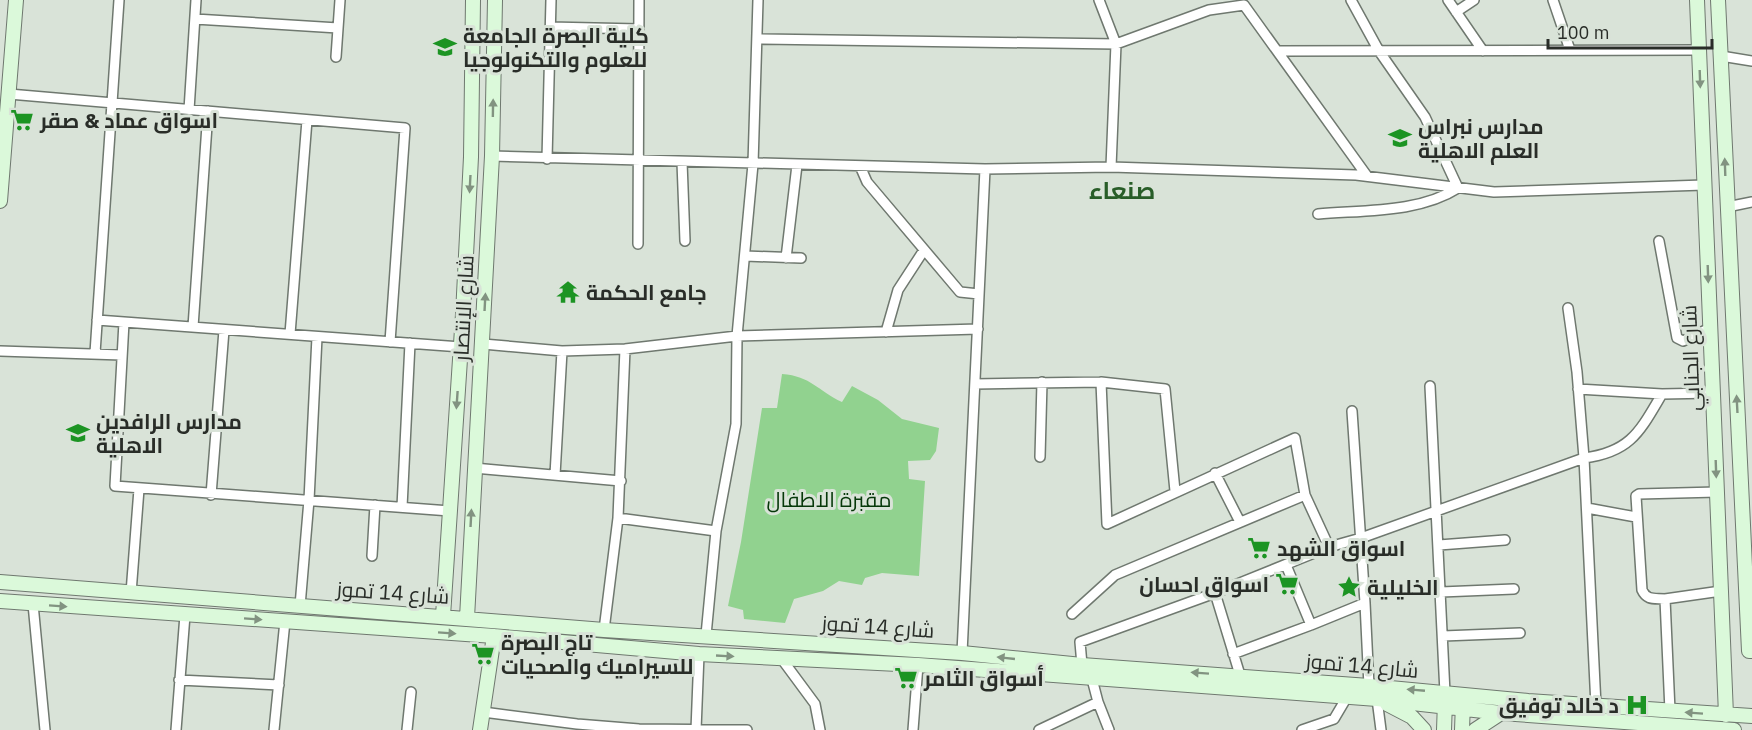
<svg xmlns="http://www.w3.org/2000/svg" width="1752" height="730" font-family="'IBM Plex Sans',Cairo,sans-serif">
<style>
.green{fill:#91d28f}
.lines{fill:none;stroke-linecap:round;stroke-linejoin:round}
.street-casing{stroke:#6f786f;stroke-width:12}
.secondary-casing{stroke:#6f786f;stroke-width:16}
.street{stroke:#fff;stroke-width:9}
.secondary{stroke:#dbf9da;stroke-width:14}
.oneway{fill:#829381}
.labels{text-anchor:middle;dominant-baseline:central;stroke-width:6;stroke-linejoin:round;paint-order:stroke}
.poi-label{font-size:21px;font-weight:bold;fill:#292d28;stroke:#d9e3d8;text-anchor:start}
.street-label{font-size:21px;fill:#292d28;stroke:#d9e3d8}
.park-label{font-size:21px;fill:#063809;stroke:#d9e3d8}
.quarter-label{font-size:24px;font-weight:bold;fill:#285d28;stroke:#d9e3d8}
</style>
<rect width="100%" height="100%" fill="#d9e3d8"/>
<!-- green -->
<path class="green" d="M782,374c29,2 36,17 60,28l10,-16 26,14 24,19 37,9 -3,23 -6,9 -22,1 1,18 16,2 -6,95 -37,-3 -17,5 -3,7 -23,-4 -16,10 -29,8 -9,24 -41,-4 -1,-9 -15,-4 13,-64 21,-134h15z"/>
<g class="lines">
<!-- street casing -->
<g class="street-casing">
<path id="street" d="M1099,0l17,44 -5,123
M1448,0l35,51
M1553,0l17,50
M1456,12l18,-12
M195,19l143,9
M550,27l89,2
M757,39l359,5 93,-34 35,-5 123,171
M1278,51l421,-1
M1721,56l31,5
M336,57l4,-57
M9,94l396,34 -15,214
M189,110l7,-110
M492,156l493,13 126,-2 245,8 138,17 210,-7
M547,159l4,-159
M682,162l3,79
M860,166l7,16 93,110 19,2
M1727,207l25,-5
M1318,214c46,-4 101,-1 140,-26l-33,-71 -46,-66 -28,-51
M1659,241l18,97 6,3 27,-13
M638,244l1,-244
M745,256l56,2
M786,258l11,-93
M1568,308l9,64 7,86 12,248
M97,320l364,27
M124,322l-9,164 335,25
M193,327l15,-216
M886,332l12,-42 26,-40
M290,334l17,-214
M483,344l79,7 63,-2 112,-13 241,-7
M0,351l122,4
M95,353l24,-353
M1101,382l6,142 188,-86 10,57 24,52
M975,384l126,-2 64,7 10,102
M1430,386l15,307
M1578,389l84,5 51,-1
M1352,411l13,192 4,83
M1040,457l2,-75
M474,468l147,13
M1215,473l25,49
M555,475l7,-124
M211,495l13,-165
M402,507l8,-164
M1587,508l49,9
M618,518l98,13
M1439,545l66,-5
M372,556l3,-51
M1286,565l25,60 54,-22
M1441,592l73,-3
M131,593l8,-104
M1215,593l25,82
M1665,599c-10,-1 -18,2 -23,-9l-6,-94 3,-2 78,-2
M33,604l12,126
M300,606l9,-106 8,-163
M1072,614l43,-39 190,-80
M604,630l14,-112 7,-169
M706,635l10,-104 20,-107 1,-88 16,-172 5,-164
M1443,636l77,-3
M962,653l23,-484
M1233,654l78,-29
M781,658l34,46 5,26
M1082,665l-2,-23 135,-49 114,-46 32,-9 223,-80c47,-6 56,-27 78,-64
M1092,679l6,23 11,28
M179,680l100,5
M1377,699l4,31
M1670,711l-5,-112 56,-8
M483,712l94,12 62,5 108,1
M176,730l9,-115
M274,730l11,-109
M407,730l4,-38
M696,730l3,-76
M913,730l5,-65
M1039,730l59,-28
M1302,730l32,-11 13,-22"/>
</g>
<!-- secondary casing -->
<g class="secondary-casing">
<path id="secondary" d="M1697,0l29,715
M1718,0l31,651h3
M0,201l16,-201
M0,582l604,48 358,23 120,12 287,21 159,15 224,15
M0,601l494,35 205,18 219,11 459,34 124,14 233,17
M443,616l20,-302 8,-157 2,-157
M467,618l25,-462 3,-156
M1387,704l25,13 12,13
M480,730l14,-94
M1444,730l1,-29
M1462,730l1,-28
M1475,730l26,-17"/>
</g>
<!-- street -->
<use href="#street" class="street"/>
<!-- secondary -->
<use href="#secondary" class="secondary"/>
</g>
<!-- one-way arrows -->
<defs><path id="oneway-solid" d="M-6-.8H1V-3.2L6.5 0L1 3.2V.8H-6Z" transform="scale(1.5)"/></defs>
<g class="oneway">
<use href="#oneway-solid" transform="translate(1700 79) rotate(88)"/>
<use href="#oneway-solid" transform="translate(493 108) rotate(-89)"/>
<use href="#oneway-solid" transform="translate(1725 167) rotate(-92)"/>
<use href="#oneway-solid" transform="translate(470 184) rotate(93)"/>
<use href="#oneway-solid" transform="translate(1708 274) rotate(88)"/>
<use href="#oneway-solid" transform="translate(485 302) rotate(-87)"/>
<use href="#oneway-solid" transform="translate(457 400) rotate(94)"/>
<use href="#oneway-solid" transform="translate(1737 404) rotate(-93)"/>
<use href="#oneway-solid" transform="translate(1716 469) rotate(88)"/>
<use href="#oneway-solid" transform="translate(471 518) rotate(-87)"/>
<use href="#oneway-solid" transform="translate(58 606) rotate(4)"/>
<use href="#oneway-solid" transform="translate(253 619) rotate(4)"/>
<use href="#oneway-solid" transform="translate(447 633) rotate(4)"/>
<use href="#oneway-solid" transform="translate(725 656) rotate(3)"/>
<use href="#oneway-solid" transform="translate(1006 658) rotate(-174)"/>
<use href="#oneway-solid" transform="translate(1200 673) rotate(-176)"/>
<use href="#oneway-solid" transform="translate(1416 690) rotate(-175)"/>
<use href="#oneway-solid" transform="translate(1694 713) rotate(-176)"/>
</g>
<!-- icons -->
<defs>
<g id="university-bare" transform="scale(1.8)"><path d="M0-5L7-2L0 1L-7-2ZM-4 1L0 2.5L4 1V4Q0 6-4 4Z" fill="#1c9423" stroke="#d9e3d8" stroke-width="2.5" paint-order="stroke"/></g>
<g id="supermarket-bare" transform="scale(1.8)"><path d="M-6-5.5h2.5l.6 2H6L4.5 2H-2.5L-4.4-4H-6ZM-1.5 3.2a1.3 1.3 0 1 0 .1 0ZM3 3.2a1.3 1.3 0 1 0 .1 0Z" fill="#1c9423" stroke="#d9e3d8" stroke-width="2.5" paint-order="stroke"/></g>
<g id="school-bare" transform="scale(1.8)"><path d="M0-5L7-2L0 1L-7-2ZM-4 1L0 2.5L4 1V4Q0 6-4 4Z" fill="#1c9423" stroke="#d9e3d8" stroke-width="2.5" paint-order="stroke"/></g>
<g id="temple-bare" transform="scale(1.8)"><path d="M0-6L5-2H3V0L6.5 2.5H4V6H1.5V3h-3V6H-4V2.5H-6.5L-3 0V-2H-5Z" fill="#1c9423" stroke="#d9e3d8" stroke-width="2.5" paint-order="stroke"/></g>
<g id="sight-bare" transform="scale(1.8)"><path d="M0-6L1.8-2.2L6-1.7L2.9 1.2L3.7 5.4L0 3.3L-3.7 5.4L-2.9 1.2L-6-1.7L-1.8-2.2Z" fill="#1c9423" stroke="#d9e3d8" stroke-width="2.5" paint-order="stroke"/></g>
<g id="hospital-bare" transform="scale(1.8)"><path d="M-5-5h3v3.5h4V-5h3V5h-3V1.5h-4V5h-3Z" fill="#1c9423" stroke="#d9e3d8" stroke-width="2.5" paint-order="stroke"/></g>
</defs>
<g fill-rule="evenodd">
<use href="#university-bare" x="445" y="47"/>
<use href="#supermarket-bare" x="22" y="120"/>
<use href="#school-bare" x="1400" y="138"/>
<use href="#temple-bare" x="568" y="292"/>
<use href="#school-bare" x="78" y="433"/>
<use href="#supermarket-bare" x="1259" y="548"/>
<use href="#supermarket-bare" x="1287" y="584"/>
<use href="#sight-bare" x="1349" y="587"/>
<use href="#supermarket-bare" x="483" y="654"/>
<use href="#supermarket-bare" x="906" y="678"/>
<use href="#hospital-bare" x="1637" y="705"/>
</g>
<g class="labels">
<!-- poi labels -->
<g class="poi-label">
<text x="463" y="35">كلية البصرة الجامعة<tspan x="463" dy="24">للعلوم والتكنولوجيا</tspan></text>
<text x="40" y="120">اسواق عماد &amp; صقر</text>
<text x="1418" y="126">مدارس نبراس<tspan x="1418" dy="24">العلم الاهلية</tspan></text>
<text x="586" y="292">جامع الحكمة</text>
<text x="96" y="421">مدارس الرافدين<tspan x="96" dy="24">اﻻهلية</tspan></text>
<text x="1277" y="548">اسواق الشهد</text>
<text x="1269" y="584" text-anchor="end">اسواق احسان</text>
<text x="1367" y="587">الخليلية</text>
<text x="501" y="642">تاج البصرة<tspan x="501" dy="24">للسيراميك والصحيات</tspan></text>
<text x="924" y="678">أسواق الثامر</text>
<text x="1619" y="705" text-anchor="end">د خالد توفيق</text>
</g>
<!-- street labels -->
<g class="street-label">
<text transform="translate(463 308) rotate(-87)">شارع الإنتصار</text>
<text transform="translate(1690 358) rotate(-92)">شارع الجنابي</text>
<text transform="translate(393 592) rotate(4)">شارع 14 تموز</text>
<text transform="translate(878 626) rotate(4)">شارع 14 تموز</text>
<text transform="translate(1362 665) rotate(5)">شارع 14 تموز</text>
</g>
<!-- park labels -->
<g class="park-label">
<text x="829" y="499">مقبرة الاطفال</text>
</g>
<!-- quarter labels -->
<g class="quarter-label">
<text x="1122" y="190">صنعاء</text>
</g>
</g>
<!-- scale -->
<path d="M1548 39v9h164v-9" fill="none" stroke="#292d28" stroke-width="3"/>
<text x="1557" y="39" font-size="18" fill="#292d28" stroke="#d9e3d8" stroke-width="4.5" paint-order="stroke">100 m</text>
</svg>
